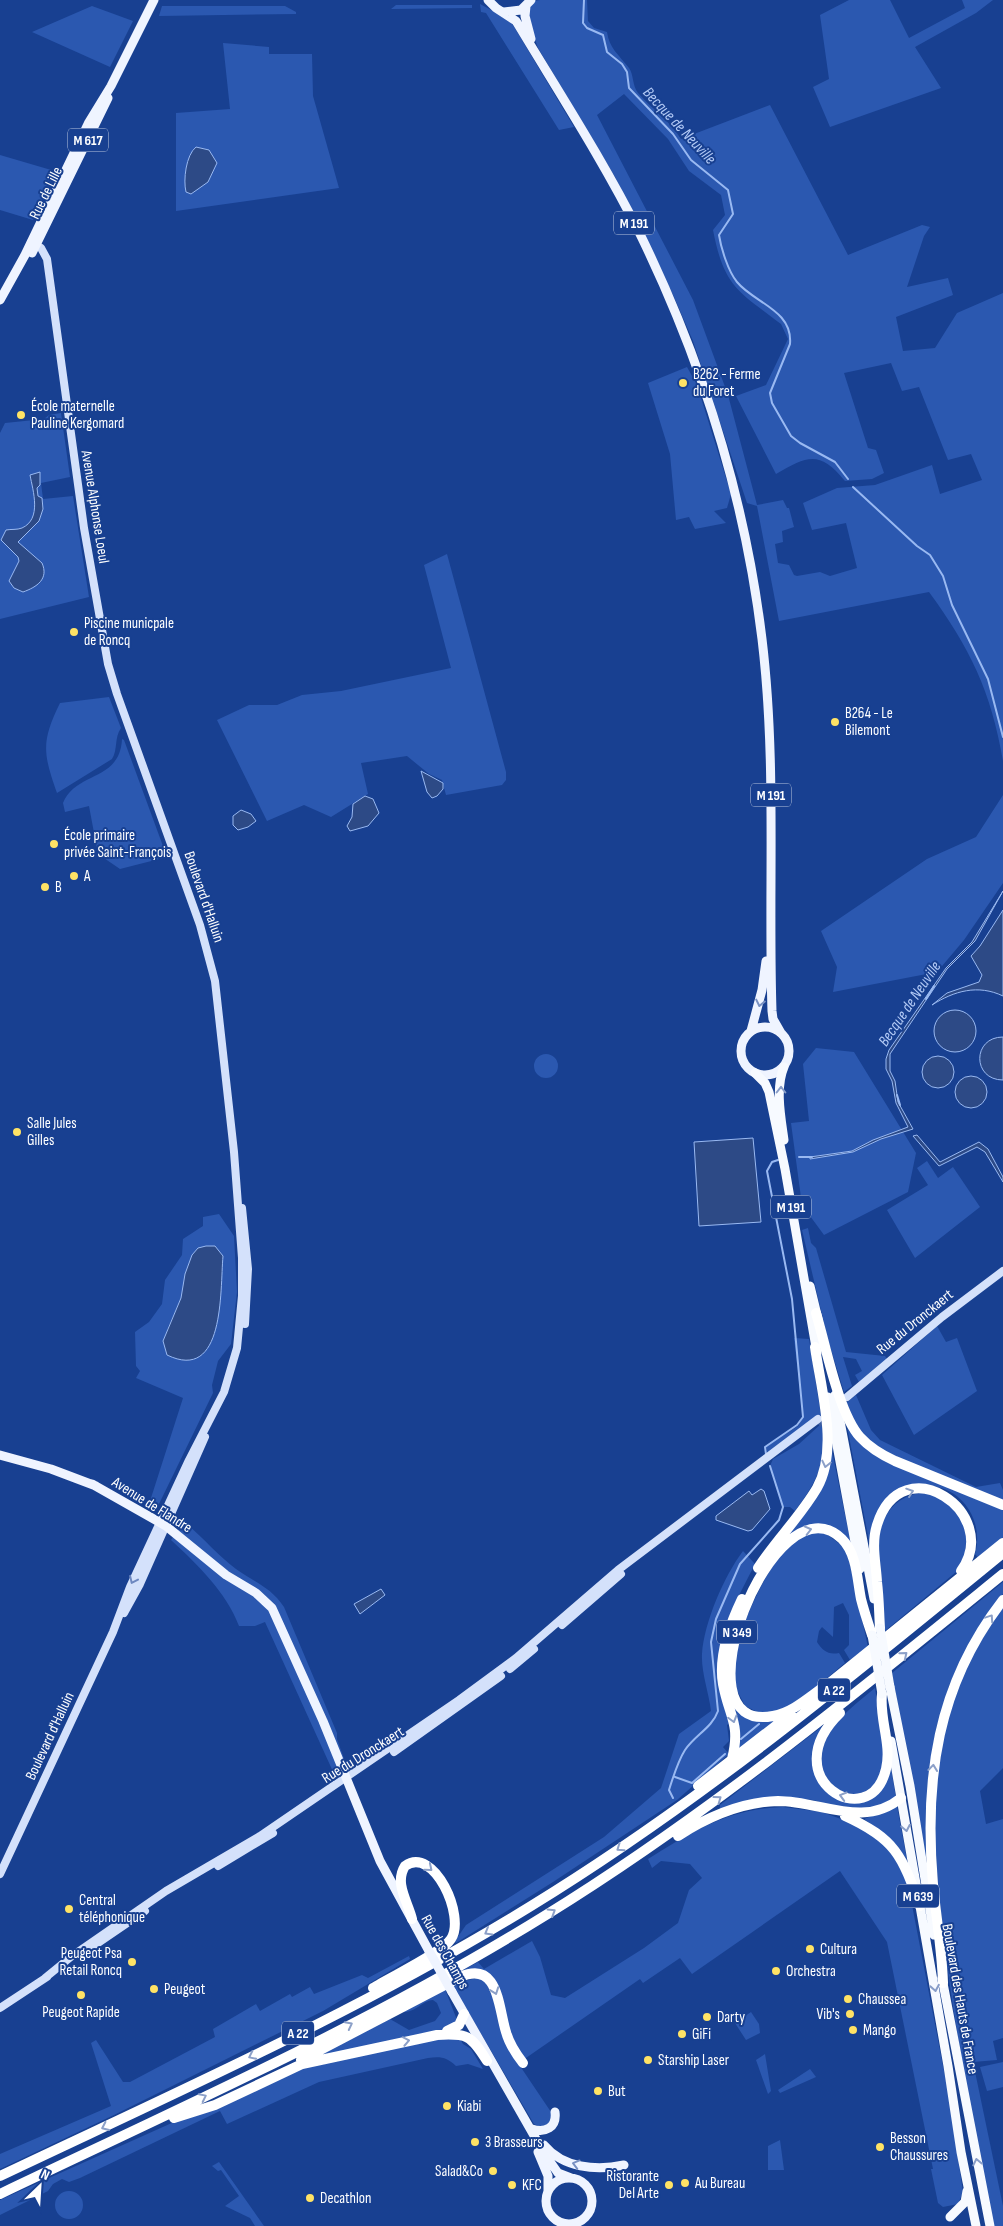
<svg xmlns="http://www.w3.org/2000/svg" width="1003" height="2226" font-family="'Sofia Sans Condensed',sans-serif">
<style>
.green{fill:#2b58b0;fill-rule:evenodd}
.water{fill:#2d4a86;stroke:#99b9f2}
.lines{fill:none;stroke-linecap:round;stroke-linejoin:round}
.stream{stroke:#99b9f2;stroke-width:2}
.secondary-tunnel{stroke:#3b5da2;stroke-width:8;stroke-dasharray:8 4;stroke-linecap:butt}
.secondary{stroke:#d4e1fb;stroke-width:8}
.primary{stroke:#eff4ff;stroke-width:9}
.trunk{stroke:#f7faff;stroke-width:9}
.motorway{stroke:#fff;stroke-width:10}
.primary-bridge{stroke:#eff4ff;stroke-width:9}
.trunk-bridge{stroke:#f7faff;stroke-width:9}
.oneway{stroke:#7991c2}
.oneway2{stroke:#889dc8}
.oneway3{stroke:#8ca0c8}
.oneway4{stroke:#6d88c1}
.poi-dot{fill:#ffe365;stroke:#184091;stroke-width:2}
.labels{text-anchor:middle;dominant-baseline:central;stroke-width:4;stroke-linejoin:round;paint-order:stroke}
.shield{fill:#184091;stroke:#bac6de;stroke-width:1}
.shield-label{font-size:14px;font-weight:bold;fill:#fff}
.street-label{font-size:15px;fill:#fff;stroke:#184091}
.poi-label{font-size:15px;fill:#fff;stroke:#184091;text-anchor:start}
.water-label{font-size:16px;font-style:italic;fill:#b3caf6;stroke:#184091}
</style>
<rect width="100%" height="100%" fill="#184091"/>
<!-- green -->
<path class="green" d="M540,0h47l1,21 6,7 13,4c2,16 12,23 22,36 5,7 3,17 9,25 14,16 32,28 43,46l89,-34 78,150 74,-30 8,2 -6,9 -17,51 41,-9 5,17 -57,22 7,34 32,-3 22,-35 46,-20v468c-12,-70 -33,-113 -74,-169l-150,29 -22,-115 -10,-3 -54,-162 -19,-44 -59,-120 -77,-129 -11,-31 1,-8 6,-8zM624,94l44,45 21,32 32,24 4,20 -12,15c11,57 25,61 68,94l7,15 -22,46 -30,11 40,78c32,-18 43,-24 69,7l27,-2 12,-6 -8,-23 -8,-2 -24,-75 47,-10 11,28 17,-4 29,73 23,-6 11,26 -42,14 -8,-29 -57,20 -38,3 -34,15 9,27 34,-7 11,45 -27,8 -10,-4 -23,4 -3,-1 -5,-10 -11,-2 -3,-19 8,-2 -1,-11 12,-4 -5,-19h-2l-4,-8 -26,5 -29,-110 -35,-95 -96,-185z
M849,0h41l19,38 56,-30 -3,-8h31l-17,13 -61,34 26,41 -111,39 -17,-40 16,-8 -9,-64z
M480,4l30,16 64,107 -15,3 -73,-117 -5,-1z
M396,5h76v3l-81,1z
M92,6l41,15 -23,46 -78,-35z
M162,6h123l11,6v2l-137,2z
M223,43l46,4v7h43l1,42 26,92 -163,23v-98l54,-4z
M0,155l58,17 -25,48 -33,-10z
M687,367l10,18 34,109 -4,14 -13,3 12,12 -31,6 -6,-12 -13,3 -6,-66 -22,-71z
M61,413l9,64 -29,6 2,16 30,-3 16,101 -89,22v-186l5,-10 39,-4 5,-4z
M447,554l59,218v8l-4,5 -56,10 -4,-15 -13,-6 -22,-18 -46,7 7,31 -37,23 -27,-12 -37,16 -50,-101 32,-15h28l25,-10 39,-4 110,-23 -27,-103z
M109,697l12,31c-7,10 -3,22 -9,31l-55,34c-14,-40 -16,-51 3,-90z
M122,739l2,1 43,117 -47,12 -22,-15 -9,-48 -24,6 -2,-9c13,-32 57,-21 59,-64z
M1003,795v88l-39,57 -27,32 -104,20 4,-25 -16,-36 106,-72 49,-22z
M816,1048l38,4 62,101 -8,39 -84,43 -22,-30 -11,-82 18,-2 -6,-57z
M534 1066a12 12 0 1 1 24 0a12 12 0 1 1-24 0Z
M927,1161l11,17 15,-11 27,40 -65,51 -28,-48 41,-25 -11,-17z
M219,1214l15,22 3,56 -6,52 -13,17 -6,24 1,8 -55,113 -7,-3v-5l32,-100 -47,-20 4,-7 -4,-5 -1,-34 14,-10 13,-18 3,-24 17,-25 1,-16 20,-13v-9zM185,1274l32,46 -50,10 14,-32z
M808,1228l3,15 5,5 30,104 39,4 2,3 -28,23 -4,-7 7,-4 -6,-12 -13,-2 9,29 -8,6 -16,-52 -26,-110z
M937,1326l9,16 11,-4 20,53 -63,44 -32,-60z
M794,1338l15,1 12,76 -53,39 -2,-7 32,-21 5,-9z
M856,1395l15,35 9,10 96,47 24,-4 3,7v11c-36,-15 -116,-40 -141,-67 -7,-8 -11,-21 -16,-31z
M822,1423c4,40 -3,56 -27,88l-5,-4h-7l-13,-41 3,-7 26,-15z
M847,1426l10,13 146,68v31l-25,20 -3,-4c9,-31 -11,-66 -45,-68 -10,-1 -21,4 -31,6l-30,49z
M831,1446l20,98c-23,-22 -38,-25 -64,-7l21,-31z
M919,1493l18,1 31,28 -4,41 -8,9 -71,59c-4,-24 -12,-82 -4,-104 6,-19 19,-30 38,-34z
M184,1522c19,15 33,33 52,47 18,13 35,18 48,38l53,126v6l11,31 -13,6 -70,-154 -10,4h-16c-13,-34 -41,-61 -68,-86z
M824,1532l17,13 7,10 20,92 -18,13 -6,-10 5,-5v-30l-6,-12 -9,4 -1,30 -11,-10 -3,4 -2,11c6,9 11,13 22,11l6,10c-20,16 -56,53 -82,50 -6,0 -13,-5 -18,-7 -4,-9 -11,-19 -12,-29 -5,-30 39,-128 68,-141 6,-3 16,-2 23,-4z
M743,1551l12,13 -21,41 -14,42 10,76 -3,2 2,16 -6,6 6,7 -52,46 -124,82 -97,61 -1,-2 11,-16 138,-88 57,-49 18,-54 32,-23c-2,-18 -10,-39 -9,-57 2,-31 22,-78 41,-103z
M1003,1582v12l-10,13 -34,56 -10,23 -13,43 -8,49 -2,83 -34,-188z
M1003,1607v161l-23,23 6,33 17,-5v219l-10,3 4,19 -24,2 30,144v20h-10c-18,-95 -38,-190 -49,-287 -8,-68 -15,-138 -1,-207 10,-45 34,-88 60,-125z
M875,1688c3,20 12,57 8,76 -13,60 -85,19 -54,-30 11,-19 29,-32 46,-46z
M733,1703c17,22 22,13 44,16l-38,31z
M824,1725l-7,53 12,16 30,7 32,-33 5,30 -21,10 -31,1 -31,-9 -33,-3 -60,12v-4z
M897,1806l10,54h-1l-15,-21 -27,-20z
M783,1807l39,5 35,13 29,20 21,34 42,218 14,95 -5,12 -15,3 -5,-4 -7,-34h2l-46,-227 -47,-71 -148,103 -12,-16 -37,25 -3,-4 -117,81 -11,-18 -18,-62 -34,-8 18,-10 6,7 48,-28 8,16 11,38 14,3 79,-50 34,-25 11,-33 13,-12 -12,-14 -29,-3 -9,7 -4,-9c45,-28 80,-50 135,-52z
M409,1956l1,3 -87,52 -209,104 -114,54v-15l111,-48 -20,-63 5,-3 27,42h7l85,-45 -2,-8 43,-25 4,7 30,-17 2,3 18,-10 4,7 48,-19 6,3z
M477,1978l7,2 6,7 28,76 35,52 -6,11 -7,1 -6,-3 -81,-138 6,-4z
M445,1989l12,31 -2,1 3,1 -11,7 -132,28 75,-38 19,11 26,-9 6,-8 -4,-10 -4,-3c-12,1 -17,13 -31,12z
M751,2012l8,12 1,9 -14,7 -11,-17z
M448,2036l11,1 4,7 8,5 12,20 -15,-5 -12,2c-9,-9 -16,-10 -28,-8l-109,24 -92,42 -7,-13 -140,67 -11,4 -7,-3 -9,5 -5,7 -48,24v-15l174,-78 126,-53z
M765,2054l6,37 -3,3 -12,-34z
M1003,2062v25l-16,4 -7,-24z
M810,2069l6,8 -36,16 -2,-3z
M780,2140l4,30h-16v-24z
M219,2162l45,64h-9l-5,-8 -25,-12 14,-10 -18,-26 -3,1 -6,-5z
M55 2205a14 14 0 1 1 28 0a14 14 0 1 1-28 0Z"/>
<!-- water -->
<path class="water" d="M196,147l13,3 8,13 -9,19 -17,12 -5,-2c-3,-12 0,-37 10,-45z
M40,472v13l-3,3 1,8 4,2 1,11 -4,12 -21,21 24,21c7,16 -5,24 -19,29l-9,-4 -5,-7 10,-20 -1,-4 -17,-17 5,-10c5,-1 11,0 16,-2 20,-9 11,-37 8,-53z
M421,771l22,12v6l-6,7 -5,2 -5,-6z
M365,796l8,3 6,14 -11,13 -18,5 -3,-5 5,-9 1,-13z
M241,810l10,4 5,7 -8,6 -10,3 -5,-5v-9z
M1003,891l-28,50 -28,28 -57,85v17l5,10 3,21 15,27 -32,10 -28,13 -43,7v-2l42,-6 21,-11 35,-13 -12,-24 -4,-22 -6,-12v-10l3,-9 57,-82 26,-26z
M1003,910v86c-25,-12 -49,-5 -71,9l15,-12 32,-11 3,-7 -11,-19 9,-10z
M934 1031a21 21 0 1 1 42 0a21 21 0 1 1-42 0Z
M1003,1037v43c-31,0 -31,-43 0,-43z
M922 1072a16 16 0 1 1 32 0a16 16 0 1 1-32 0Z
M955 1092a16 16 0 1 1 32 0a16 16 0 1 1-32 0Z
M917,1135l23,27 39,-20 9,7 15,28v5l-18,-30 -8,-5 -38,19 -26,-30z
M753,1138l8,84 -62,4 -5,-84z
M206,1246h9l8,10c-3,35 2,127 -56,99l-4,-14 18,-43 4,-24 7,-19 6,-7z
M761,1489l3,2 6,18 -18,21 -4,1 -32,-11v-4l33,-25 3,4z
M381,1589l4,6 -25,19 -6,-10z"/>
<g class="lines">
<!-- stream -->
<path class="stream" d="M584,0l-1,23 4,5 16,7 4,17 15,12 5,8 2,16 44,46 18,26 37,30 5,24 -14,21c2,13 9,36 18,47 17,21 56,28 53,62l-20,49 2,10 19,33 9,7 35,19 13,17
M853,487l64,59 13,9 13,21 9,29 36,74 15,58
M926,999l8,-13
M897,1095l3,10
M799,1157h13
M766,1454l-1,-7 32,-22 6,-8 -11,-118 -25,-128 5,-9 6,-2
M741,1739l18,-15
M675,1777l17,6 33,-29
M673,1798l-4,-8c4,-13 9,-29 16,-40 10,-15 27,-22 33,-39l-7,-69 5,-23 24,-55 39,-44 4,-13 -13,-41"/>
<!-- secondary-tunnel -->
<path class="secondary-tunnel" d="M818,1424l11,-10"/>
<!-- secondary -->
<path class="secondary" d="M242,1208l6,61 -3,55
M847,1397l95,-80 61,-46
M124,1613l16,-29 65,-147
M562,1625l59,-51
M510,1669l24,-20
M394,1752l107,-76
M218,1866l55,-33
M0,1874l113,-242 17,-45 59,-127 35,-68 13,-44 5,-52v-38l-8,-106 -19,-171 -15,-56 -83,-231 -9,-30 -24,-136 -37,-269 -6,-11 -10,-6
M82,1954l63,-43
M45,1978l27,-22 94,-65 94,-55 199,-136 57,-42 102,-88 200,-151
M0,2008l47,-31"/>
<!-- primary -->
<path class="primary" d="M488,0l8,8 20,13c42,70 87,139 124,213 62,127 105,265 122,405 15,124 6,248 10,372l1,8 8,14
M526,6l-1,10 6,23
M504,12l17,-2 10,-10
M32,253l76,-155
M0,300l25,-45 64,-133 22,-36 43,-86
M741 1051a24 24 0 1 1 48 0a24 24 0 1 1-48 0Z
M751,1031l11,-41 4,-29
M0,1455l51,14 45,17
M92,1484l74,42 60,49 30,18 16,15 51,113 57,140 49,90
M452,1992l92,161 14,20 13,5
M532,2129c13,4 25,-1 23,-17
M544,2145c19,23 52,26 80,20
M538,2152l10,24v15
M546 2201a23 23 0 1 1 46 0a23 23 0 1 1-46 0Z"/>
<!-- trunk -->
<path class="trunk" d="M784,1067c-9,21 -3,51 0,73
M755,1073l10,10 4,9 16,77 32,184
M810,1286l8,33
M835,1395l39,204
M828,1397l32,172
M890,1687l20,99 24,149
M891,1741l57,325 13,86 15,74
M942,1978l48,248
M950,2217l15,-15 2,-11"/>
<!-- motorway -->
<path class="motorway" d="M816,1313c10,33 22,99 44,124 10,11 22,18 35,24l108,44
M758,1568c18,-28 42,-51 59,-80 22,-39 4,-98 -2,-141
M880,1628c-1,-15 -1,-30 -3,-46 -1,-19 -6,-38 0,-57 25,-80 126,-12 84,46
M831,1682c-19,12 -36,30 -58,34 -101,20 1,-243 69,-177 15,15 15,40 19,60 3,12 7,24 11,36
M826,1686l177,-143
M840,1713c-67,65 30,123 46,56 6,-25 -7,-50 -4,-75
M732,1759c9,-36 -3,-42 -9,-75 -5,-28 7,-60 19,-85
M698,1786l93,-72
M845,1816c51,23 57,40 75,90
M678,1836c31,-20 63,-34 100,-35 43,0 85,28 123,-3
M943,1983c-1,-33 -7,-66 -10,-99 -9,-105 4,-199 70,-284
M373,1988c17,-11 69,-35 78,-49 15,-22 -17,-94 -46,-73 -11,17 3,36 7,53
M447,2031l12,-6 5,-11
M301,2060l159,-83c39,-17 38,30 46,55 3,11 10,22 17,31
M174,2118l41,-13 87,-41 135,-29c30,-2 34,0 50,26
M0,2176c179,-85 362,-166 531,-270 168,-103 319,-228 472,-353
M0,2194c184,-88 372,-171 546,-279 162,-100 309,-221 457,-341"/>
<!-- primary-bridge -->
<path class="primary-bridge" d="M429,1951l23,41"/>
<!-- trunk-bridge -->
<path class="trunk-bridge" d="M880,1628l10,59
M872,1635l10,59"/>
</g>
<!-- one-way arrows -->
<defs><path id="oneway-chevron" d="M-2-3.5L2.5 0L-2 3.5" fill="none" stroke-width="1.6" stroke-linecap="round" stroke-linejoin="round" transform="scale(1.25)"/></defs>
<g class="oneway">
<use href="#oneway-chevron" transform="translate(760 1003) rotate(102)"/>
<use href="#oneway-chevron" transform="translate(576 2164) rotate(-165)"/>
</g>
<g class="oneway2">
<use href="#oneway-chevron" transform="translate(781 1090) rotate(-90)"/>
<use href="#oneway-chevron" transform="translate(906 1828) rotate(79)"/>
<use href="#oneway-chevron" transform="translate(935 1988) rotate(80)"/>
<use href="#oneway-chevron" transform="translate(977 2162) rotate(-102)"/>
</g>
<g class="oneway3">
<use href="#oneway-chevron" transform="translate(826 1464) rotate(103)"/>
<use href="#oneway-chevron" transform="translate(910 1492) rotate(-19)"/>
<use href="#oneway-chevron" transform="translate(808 1530) rotate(-14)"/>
<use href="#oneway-chevron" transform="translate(990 1618) rotate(-56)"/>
<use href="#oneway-chevron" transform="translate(904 1655) rotate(-39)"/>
<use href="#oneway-chevron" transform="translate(733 1719) rotate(74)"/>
<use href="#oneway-chevron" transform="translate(933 1768) rotate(-84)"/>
<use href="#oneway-chevron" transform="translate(843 1796) rotate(-164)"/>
<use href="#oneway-chevron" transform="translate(718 1799) rotate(-36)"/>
<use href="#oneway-chevron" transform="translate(620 1848) rotate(145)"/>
<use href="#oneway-chevron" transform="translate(429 1868) rotate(40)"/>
<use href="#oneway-chevron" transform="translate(552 1912) rotate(-32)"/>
<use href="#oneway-chevron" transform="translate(488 1932) rotate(150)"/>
<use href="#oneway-chevron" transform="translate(495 1991) rotate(70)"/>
<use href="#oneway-chevron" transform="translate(349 2025) rotate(-27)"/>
<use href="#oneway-chevron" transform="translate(406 2041) rotate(-11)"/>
<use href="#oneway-chevron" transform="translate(252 2056) rotate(154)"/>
<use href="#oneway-chevron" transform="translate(203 2097) rotate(-26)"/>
<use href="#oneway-chevron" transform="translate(105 2127) rotate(155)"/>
</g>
<use class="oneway4" href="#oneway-chevron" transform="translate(133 1580) rotate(115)"/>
<!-- markers -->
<g class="poi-dot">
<circle cx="683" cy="383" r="5"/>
<circle cx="21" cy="415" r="5"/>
<circle cx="74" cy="632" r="5"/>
<circle cx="835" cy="722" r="5"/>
<circle cx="54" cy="844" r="5"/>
<circle cx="74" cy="876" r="5"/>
<circle cx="45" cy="887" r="5"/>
<circle cx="17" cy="1132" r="5"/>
<circle cx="69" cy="1909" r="5"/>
<circle cx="810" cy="1949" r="5"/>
<circle cx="132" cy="1962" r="5"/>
<circle cx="776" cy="1971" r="5"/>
<circle cx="154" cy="1989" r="5"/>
<circle cx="81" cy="1995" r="5"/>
<circle cx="848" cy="1999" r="5"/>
<circle cx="850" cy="2014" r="5"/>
<circle cx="707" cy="2017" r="5"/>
<circle cx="853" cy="2030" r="5"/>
<circle cx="682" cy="2034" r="5"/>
<circle cx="648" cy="2060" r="5"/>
<circle cx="598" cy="2091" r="5"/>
<circle cx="447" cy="2106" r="5"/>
<circle cx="475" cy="2142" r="5"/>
<circle cx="880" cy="2147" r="5"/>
<circle cx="493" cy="2171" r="5"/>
<circle cx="685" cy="2183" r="5"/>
<circle cx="512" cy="2185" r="5"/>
<circle cx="669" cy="2185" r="5"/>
<circle cx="310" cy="2198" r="5"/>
</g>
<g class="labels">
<!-- shield labels -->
<g class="shield">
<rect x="68" y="128.5" width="40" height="23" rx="4"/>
<rect x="614" y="211.5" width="40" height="23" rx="4"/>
<rect x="751" y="783.5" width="40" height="23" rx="4"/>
<rect x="771" y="1195.5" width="40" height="23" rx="4"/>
<rect x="717" y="1620.5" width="40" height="23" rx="4"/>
<rect x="818" y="1678.5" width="32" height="23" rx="4"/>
<rect x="897" y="1884.5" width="42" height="23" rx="4"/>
<rect x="282" y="2021.5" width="32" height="23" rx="4"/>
</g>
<g class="shield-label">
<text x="88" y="140">M 617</text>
<text x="634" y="223">M 191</text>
<text x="771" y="795">M 191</text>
<text x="791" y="1207">M 191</text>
<text x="737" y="1632">N 349</text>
<text x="834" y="1690">A 22</text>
<text x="918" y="1896">M 639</text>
<text x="298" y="2033">A 22</text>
</g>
<!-- street labels -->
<g class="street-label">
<text transform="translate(46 193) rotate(-64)">Rue de Lille</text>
<text transform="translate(95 507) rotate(81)">Avenue Alphonse Loeul</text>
<text transform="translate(204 897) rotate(71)">Boulevard d'Halluin</text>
<text transform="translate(915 1322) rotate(-39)">Rue du Dronckaert</text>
<text transform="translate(152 1505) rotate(32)">Avenue de Flandre</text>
<text transform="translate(50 1736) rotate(-65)">Boulevard d'Halluin</text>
<text transform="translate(363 1755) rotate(-32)">Rue du Dronckaert</text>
<text transform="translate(445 1952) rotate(61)">Rue des Champs</text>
<text transform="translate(960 1999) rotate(80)">Boulevard des Hauts de France</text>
</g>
<!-- poi labels -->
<g class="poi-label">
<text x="693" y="374">B262 - Ferme<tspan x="693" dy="17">du Foret</tspan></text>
<text x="31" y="406">École maternelle<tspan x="31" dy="17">Pauline Kergomard</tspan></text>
<text x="84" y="623">Piscine municpale<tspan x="84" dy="17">de Roncq</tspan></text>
<text x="845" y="713">B264 - Le<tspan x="845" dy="17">Bilemont</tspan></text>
<text x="64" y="835">École primaire<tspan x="64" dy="17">privée Saint-François</tspan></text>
<text x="84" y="876">A</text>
<text x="55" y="887">B</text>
<text x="27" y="1123">Salle Jules<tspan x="27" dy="17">Gilles</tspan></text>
<text x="79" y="1900">Central<tspan x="79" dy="17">téléphonique</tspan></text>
<text x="820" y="1949">Cultura</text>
<text x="122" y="1953" text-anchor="end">Peugeot Psa<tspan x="122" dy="17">Retail Roncq</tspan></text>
<text x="786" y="1971">Orchestra</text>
<text x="164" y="1989">Peugeot</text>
<text x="858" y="1999">Chaussea</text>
<text x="81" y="2012" text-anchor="middle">Peugeot Rapide</text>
<text x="840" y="2014" text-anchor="end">Vib's</text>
<text x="717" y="2017">Darty</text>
<text x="863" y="2030">Mango</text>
<text x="692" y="2034">GiFi</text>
<text x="658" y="2060">Starship Laser</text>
<text x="608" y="2091">But</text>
<text x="457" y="2106">Kiabi</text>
<text x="890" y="2138">Besson<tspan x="890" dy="17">Chaussures</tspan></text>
<text x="485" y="2142">3 Brasseurs</text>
<text x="483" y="2171" text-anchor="end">Salad&amp;Co</text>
<text x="659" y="2176" text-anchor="end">Ristorante<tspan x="659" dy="17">Del Arte</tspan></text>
<text x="695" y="2183">Au Bureau</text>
<text x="522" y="2185">KFC</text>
<text x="320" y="2198">Decathlon</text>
</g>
<!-- water labels -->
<g class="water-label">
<text transform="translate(679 126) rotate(47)">Becque de Neuville</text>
<text transform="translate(910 1004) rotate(-56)">Becque de Neuville</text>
</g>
</g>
<!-- north arrow -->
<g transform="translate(40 2186) rotate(25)" stroke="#184091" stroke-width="4" paint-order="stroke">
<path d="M0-4L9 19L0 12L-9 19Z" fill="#ffffff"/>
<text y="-8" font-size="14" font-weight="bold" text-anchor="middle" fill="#ffffff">N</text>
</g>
</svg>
